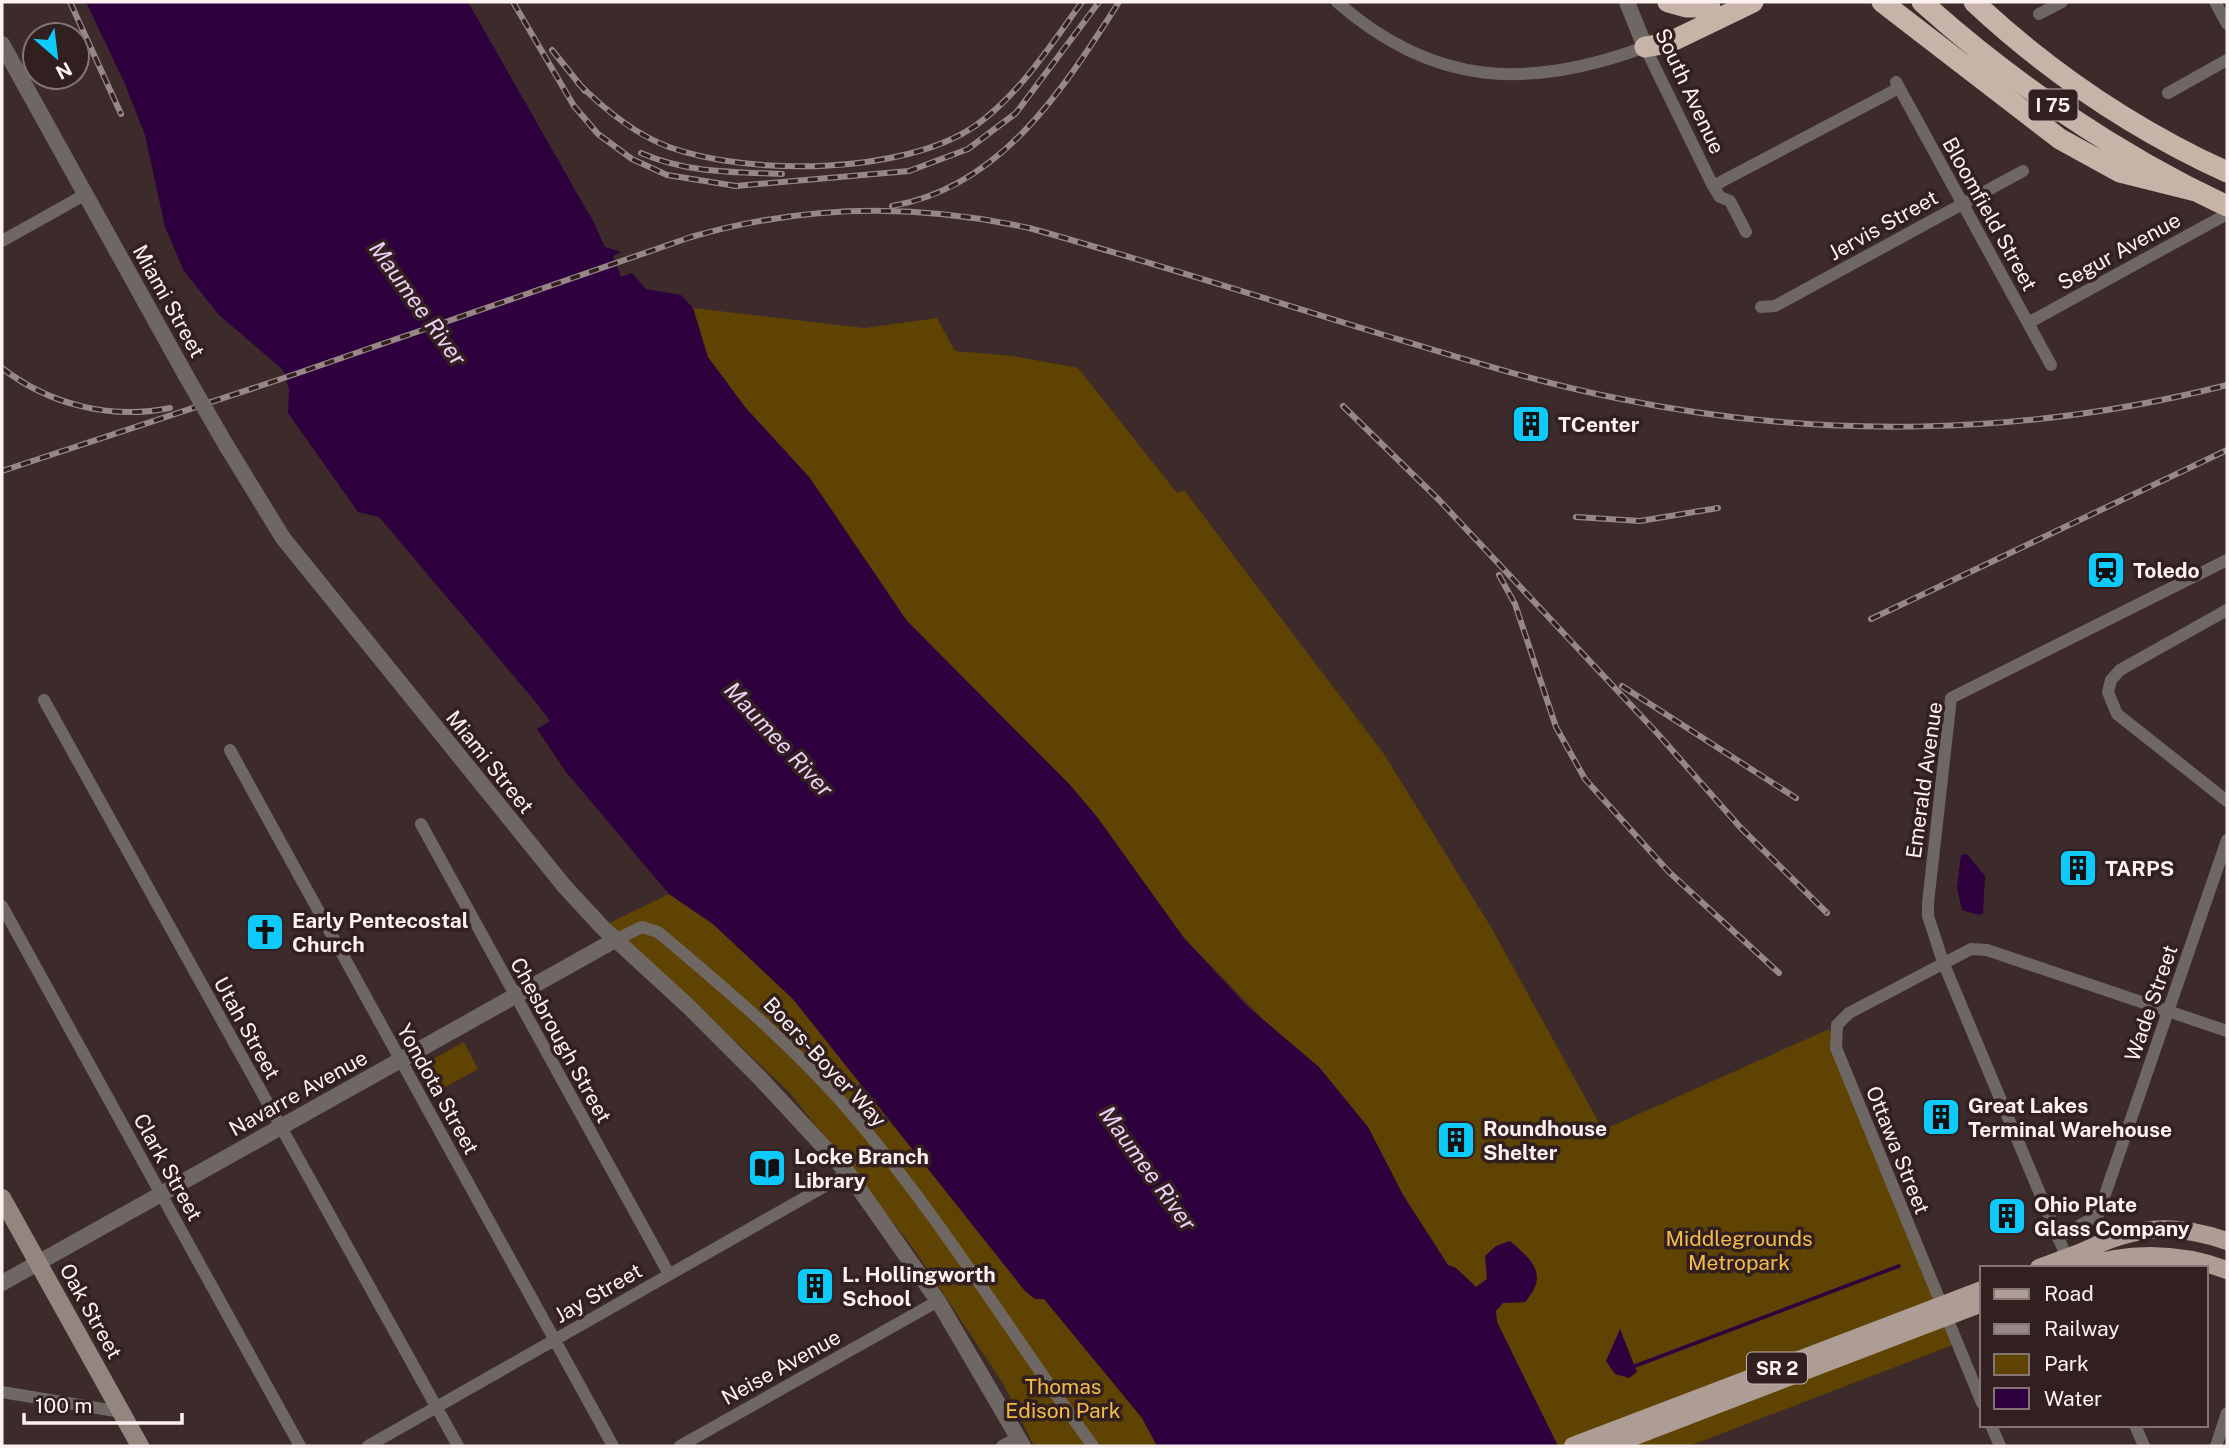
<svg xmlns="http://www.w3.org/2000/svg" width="2229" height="1448" font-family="'Public Sans',sans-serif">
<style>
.green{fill:#5e4302}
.water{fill:#2f003e}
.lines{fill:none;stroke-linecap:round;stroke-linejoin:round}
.stream{stroke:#2f003e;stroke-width:3.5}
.minor{stroke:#6f6763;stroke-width:12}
.tertiary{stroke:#6f6763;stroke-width:16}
.secondary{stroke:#93867f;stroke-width:18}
.primary{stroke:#ae9d94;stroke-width:18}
.motorway{stroke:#c7b3a8;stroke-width:21}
.rail-casing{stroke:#978787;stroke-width:6}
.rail{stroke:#322020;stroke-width:3.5;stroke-dasharray:10;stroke-linecap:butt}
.tertiary-bridge{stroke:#6f6763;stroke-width:16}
.primary-bridge{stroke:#ae9d94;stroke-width:18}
.labels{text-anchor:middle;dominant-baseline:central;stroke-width:7;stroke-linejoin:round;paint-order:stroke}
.shield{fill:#322020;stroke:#c1b2b2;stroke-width:2}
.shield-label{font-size:19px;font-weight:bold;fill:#fef1f1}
.street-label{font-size:21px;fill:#fef1f1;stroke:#322020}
.poi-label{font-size:21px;font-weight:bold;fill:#fef1f1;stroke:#322020;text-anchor:start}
.park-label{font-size:21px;fill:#f5bc4a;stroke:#322020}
.water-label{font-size:23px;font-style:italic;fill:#ebd0f5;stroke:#322020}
</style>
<rect width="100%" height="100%" fill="#3d2a2a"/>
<!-- green -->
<path class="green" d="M693,308l171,20 73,-10 18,33 58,5 65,12 99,125 7,-3 200,264 107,173 112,203 226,-101 129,314 -269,103h-132l-60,-124 -2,-11 8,-8 22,-1 -40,-46 2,23 -11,8 -20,-19 -8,-2 -45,-71 -35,-68 -184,-189 -87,-121 -27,-32 -163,-164 -200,-264z
M669,894l44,30 80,75 242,300 9,-1 98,120 15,28h-123l-30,-61 -91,-137 -124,-156 -180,-169z
M464,1042l14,27 -45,25 -15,-27z"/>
<!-- water -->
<path class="water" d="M86,2h382l126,221 11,24 16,5 -8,4 8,21 11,-4 14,16 35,6 12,13 15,49 37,50 65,71 97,143 163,164 27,32 87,121 62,67 73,62 49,60 35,68 45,70 8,3 20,19 11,-8 -2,-23 11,-10 14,-5c23,20 39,34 15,61l-22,1 -7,8 1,11 61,124h-401l-15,-28 -98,-119h-9l-10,-8 -232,-292 -80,-75 -44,-30 -103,-122 -29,-43 13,-8 -16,-21 -155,-183 -21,-5 -70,-99 1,-24 -6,-19 -64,-55 -35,-44 -19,-44 -20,-92 -21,-53z
M1967,854l18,22 -2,37 -4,2 -17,-5 -5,-22 4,-33z
M1620,1329l17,43 -8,6 -14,-4 -9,-13z"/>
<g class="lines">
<!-- stream -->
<path class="stream" d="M1635,1366l264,-100"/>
<!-- minor -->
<path class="minor" d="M1337,2c97,85 191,88 308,45l68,139 7,11 10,4 16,31
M2215,2l12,22
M2039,14l23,-12
M1896,82l155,283
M2168,93l59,-33
M1713,186l186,-98
M2,241l84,-47
M1761,307l14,-1 248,-135
M2028,323l199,-109
M2227,610l-107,60 -9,10 -3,12 9,22 110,87
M44,700l414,746
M230,750l383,696
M421,824l248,450
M2,906l298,540
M615,940l27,-13 16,5c63,53 125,105 180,166 96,108 170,232 255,348
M2058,1238l40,-23 129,-375
M2069,1263l-126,-301 -15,-46v-13l23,-205 276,-138
M2,1392l119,20
M1982,1403l-146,-355 1,-23 12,-12 122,-64 16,1 240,81
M1991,1425l9,21
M2135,1425l9,21
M368,1446l480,-273
M680,1446l258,-145
M1002,1446l17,-9
M2216,1446l11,-33"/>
<!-- tertiary -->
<path class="tertiary" d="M1627,2l18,45
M2,44l183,330
M226,445l57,93 282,349 38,41 86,79 70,70 89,96 90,128 85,145
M2,1283l613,-343"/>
<!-- secondary -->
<path class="secondary" d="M2,1198l138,248"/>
<!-- primary -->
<path class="primary" d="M2082,1252c51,-26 91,-30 145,-11
M2078,1268c49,-16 100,-16 149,2"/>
<!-- motorway -->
<path class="motorway" d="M1668,2l18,5h24
M1882,2l178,137 60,33 76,19
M1922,2c90,81 196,153 305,204
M1974,2c76,71 159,127 253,170
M1645,47l23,-4 85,-41"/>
<!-- rail casing -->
<g class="rail-casing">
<path id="rail" d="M70,2l51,112
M513,2l61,104 24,28 34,25 35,16 69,11 173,-15 59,-22 48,-36 83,-111
M552,50l33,41
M578,83c26,26 56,51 91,64 80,29 234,28 306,-21 45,-32 75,-80 107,-124
M641,153c46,20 91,19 141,21
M892,206c110,-19 172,-118 227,-204
M2,368c48,37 109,52 168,40
M1343,406l96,94 218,233 83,94 87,86
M2,471l276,-91 413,-143c111,-32 226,-34 338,-9 119,33 237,71 355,107 76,23 153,47 232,63 201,42 412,38 611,-13
M1576,517l64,4 78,-13
M1499,575l16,29 41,123 29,52 84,93 110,101
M1871,619l356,-169
M1622,686l174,112"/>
</g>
<!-- rail -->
<use href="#rail" class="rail"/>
<!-- tertiary-bridge -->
<path class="tertiary-bridge" d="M185,374l41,71"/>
<!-- primary-bridge -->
<path class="primary-bridge" d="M2039,1268l43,-16
M1573,1446l409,-156
M1609,1446l373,-143"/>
</g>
<!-- icons -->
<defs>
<g id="building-square" transform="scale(2.0125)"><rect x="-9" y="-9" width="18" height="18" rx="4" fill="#0dcafa" stroke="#322020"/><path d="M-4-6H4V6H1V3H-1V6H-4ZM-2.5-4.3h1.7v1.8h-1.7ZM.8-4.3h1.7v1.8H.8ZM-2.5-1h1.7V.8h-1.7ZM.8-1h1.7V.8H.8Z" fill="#111"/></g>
<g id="station-square" transform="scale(2.0125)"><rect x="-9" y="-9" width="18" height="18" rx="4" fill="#0dcafa" stroke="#322020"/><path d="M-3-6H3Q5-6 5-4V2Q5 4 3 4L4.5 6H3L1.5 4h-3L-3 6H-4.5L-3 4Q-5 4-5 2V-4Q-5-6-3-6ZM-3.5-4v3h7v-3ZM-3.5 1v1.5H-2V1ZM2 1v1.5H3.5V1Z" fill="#111"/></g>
<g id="church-square" transform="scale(2.0125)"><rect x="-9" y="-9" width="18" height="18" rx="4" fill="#0dcafa" stroke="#322020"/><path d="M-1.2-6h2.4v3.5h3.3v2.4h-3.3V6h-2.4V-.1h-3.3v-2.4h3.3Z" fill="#111"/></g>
<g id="library-square" transform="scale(2.0125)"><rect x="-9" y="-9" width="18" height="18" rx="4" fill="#0dcafa" stroke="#322020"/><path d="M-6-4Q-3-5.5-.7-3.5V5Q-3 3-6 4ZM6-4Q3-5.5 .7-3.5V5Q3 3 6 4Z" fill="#111"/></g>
</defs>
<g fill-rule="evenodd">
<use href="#building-square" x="1531" y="424"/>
<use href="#station-square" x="2106" y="570"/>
<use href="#building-square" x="2078" y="868"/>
<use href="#church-square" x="265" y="932"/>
<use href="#building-square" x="1941" y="1117"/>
<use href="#building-square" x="1456" y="1140"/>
<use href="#library-square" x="767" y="1168"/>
<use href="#building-square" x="2007" y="1216"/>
<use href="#building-square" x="815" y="1286"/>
</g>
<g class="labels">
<!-- shield labels -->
<g class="shield">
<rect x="2028.5" y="89.5" width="49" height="31" rx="5"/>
<rect x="1747" y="1352.5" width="60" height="31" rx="5"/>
</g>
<g class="shield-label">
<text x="2053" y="105">I 75</text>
<text x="1777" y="1368">SR 2</text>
</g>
<!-- street labels -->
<g class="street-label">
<text transform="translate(1690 91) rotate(65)">South Avenue</text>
<text transform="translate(1990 214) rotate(61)">Bloomfield Street</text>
<text transform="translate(1883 225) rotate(-29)">Jervis Street</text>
<text transform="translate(2119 251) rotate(-29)">Segur Avenue</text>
<text transform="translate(169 301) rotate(61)">Miami Street</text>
<text transform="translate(490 762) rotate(51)">Miami Street</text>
<text transform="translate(1924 780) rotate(-82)">Emerald Avenue</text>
<text transform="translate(2151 1003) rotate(-71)">Wade Street</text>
<text transform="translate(247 1028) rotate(61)">Utah Street</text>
<text transform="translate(561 1040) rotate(61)">Chesbrough Street</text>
<text transform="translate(825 1062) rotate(47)">Boers-Boyer Way</text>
<text transform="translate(438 1089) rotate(61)">Yondota Street</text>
<text transform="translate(298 1093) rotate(-29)">Navarre Avenue</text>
<text transform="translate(1898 1150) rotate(68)">Ottawa Street</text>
<text transform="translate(168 1167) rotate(61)">Clark Street</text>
<text transform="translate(598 1293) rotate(-30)">Jay Street</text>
<text transform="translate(91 1311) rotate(61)">Oak Street</text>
<text transform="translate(781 1367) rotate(-29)">Neise Avenue</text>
</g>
<!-- poi labels -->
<g class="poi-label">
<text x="1558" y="424">TCenter</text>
<text x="2133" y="570">Toledo</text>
<text x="2105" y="868">TARPS</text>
<text x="292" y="920">Early Pentecostal<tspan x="292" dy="24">Church</tspan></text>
<text x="1968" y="1105">Great Lakes<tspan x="1968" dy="24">Terminal Warehouse</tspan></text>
<text x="1483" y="1128">Roundhouse<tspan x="1483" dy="24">Shelter</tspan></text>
<text x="794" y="1156">Locke Branch<tspan x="794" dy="24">Library</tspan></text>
<text x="2034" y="1204">Ohio Plate<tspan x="2034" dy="24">Glass Company</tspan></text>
<text x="842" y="1274">L. Hollingworth<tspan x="842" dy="24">School</tspan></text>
</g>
<!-- park labels -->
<g class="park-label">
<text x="1739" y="1238">Middlegrounds<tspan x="1739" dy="24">Metropark</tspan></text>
<text x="1063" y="1386">Thomas<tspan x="1063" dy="24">Edison Park</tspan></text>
</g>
<!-- water labels -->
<g class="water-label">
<text transform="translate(418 303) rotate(54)">Maumee River</text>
<text transform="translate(779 739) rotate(47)">Maumee River</text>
<text transform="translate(1148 1168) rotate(54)">Maumee River</text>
</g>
</g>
<!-- border -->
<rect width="2229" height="1448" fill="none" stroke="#fef1f1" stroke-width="7"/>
<!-- legend -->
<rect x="1980" y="1266" width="228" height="161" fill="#322020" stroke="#847474" stroke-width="2"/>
<rect x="1994" y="1289" width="35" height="10" fill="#ae9d94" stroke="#847474" stroke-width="2"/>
<text x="2044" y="1301" font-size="21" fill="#fef1f1">Road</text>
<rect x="1994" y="1324" width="35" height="10" fill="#978787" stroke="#847474" stroke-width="2"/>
<text x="2044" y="1336" font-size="21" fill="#fef1f1">Railway</text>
<rect x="1994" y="1354" width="35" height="21" fill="#5e4302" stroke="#847474" stroke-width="2"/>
<text x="2044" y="1371" font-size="21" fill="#fef1f1">Park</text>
<rect x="1994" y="1388" width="35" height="21" fill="#2f003e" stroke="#847474" stroke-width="2"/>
<text x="2044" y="1406" font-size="21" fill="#fef1f1">Water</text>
<!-- north arrow -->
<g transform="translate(56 56) rotate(152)"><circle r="33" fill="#322020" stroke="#847474" stroke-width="2"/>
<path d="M0-5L12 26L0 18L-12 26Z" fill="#0dcafa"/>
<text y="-10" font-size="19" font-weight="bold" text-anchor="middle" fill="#fef1f1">N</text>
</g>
<!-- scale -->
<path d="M24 1413v10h158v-10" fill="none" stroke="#fef1f1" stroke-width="3.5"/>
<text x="35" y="1413" font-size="21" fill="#fef1f1" stroke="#322020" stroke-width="5" paint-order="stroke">100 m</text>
</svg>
